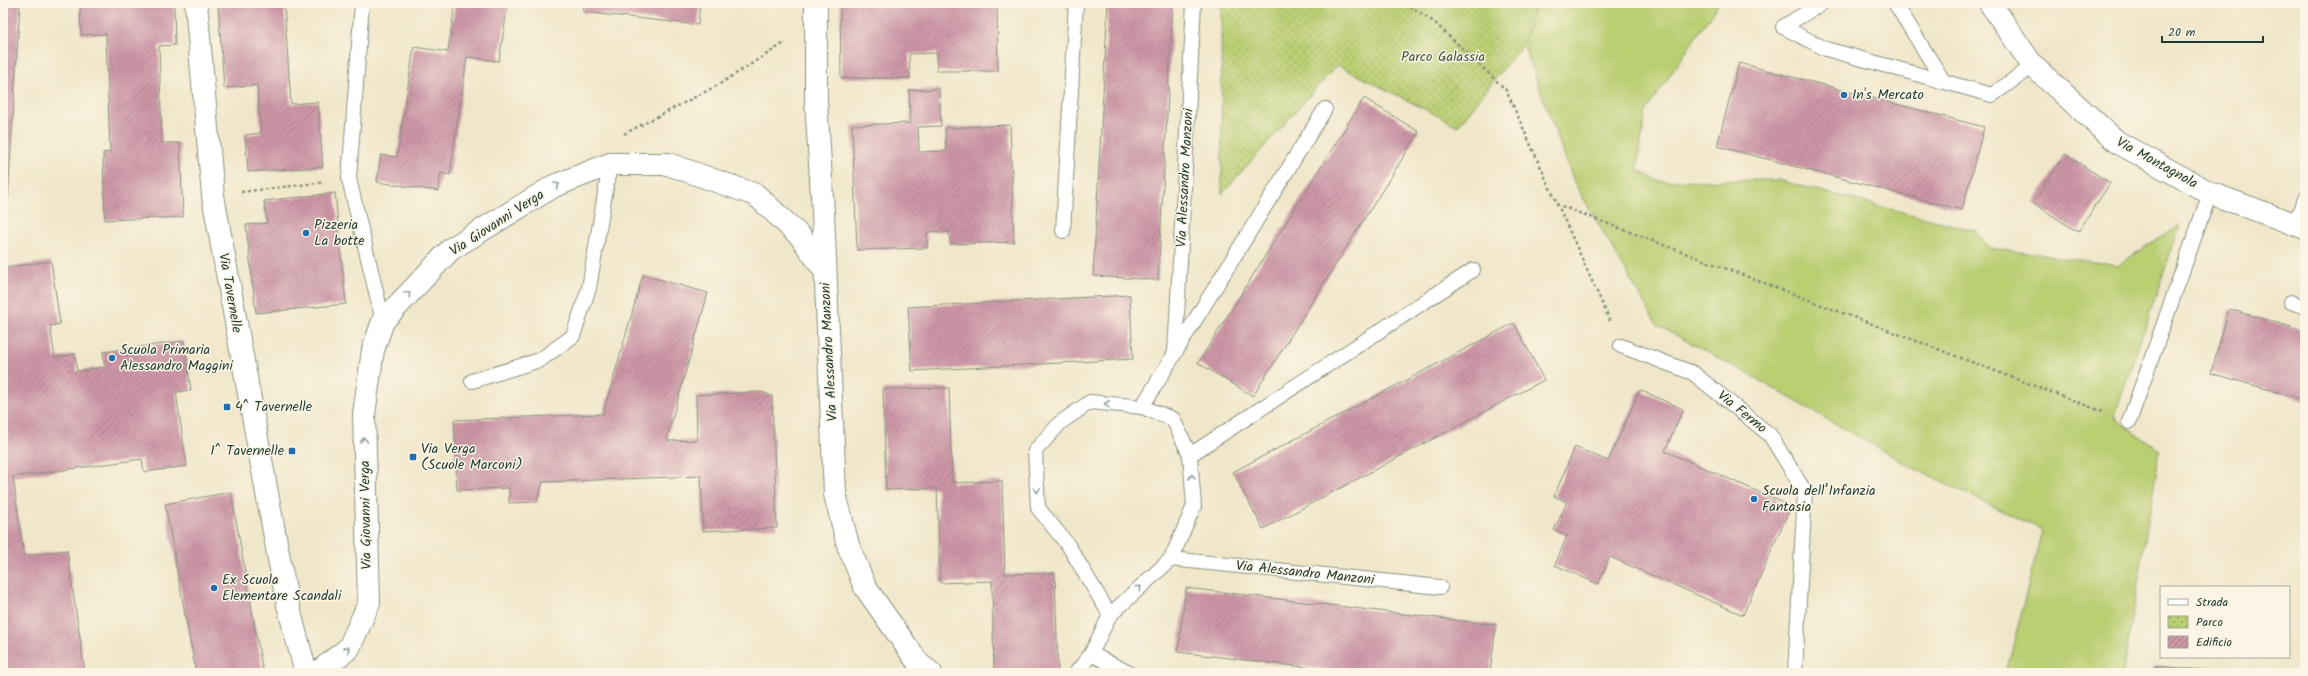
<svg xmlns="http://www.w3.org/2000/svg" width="2308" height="676" font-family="Kalam,sans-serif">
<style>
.green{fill:#bace72;stroke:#6c8653}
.park{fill:url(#park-dots);stroke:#6c8653}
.building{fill:url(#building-hatch)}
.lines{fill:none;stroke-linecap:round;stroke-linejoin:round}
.service-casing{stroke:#88927f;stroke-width:16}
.minor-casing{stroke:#88927f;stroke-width:24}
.tertiary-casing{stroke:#88927f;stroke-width:24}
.secondary-casing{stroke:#88927f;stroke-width:24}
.path{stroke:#88927f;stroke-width:2.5;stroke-dasharray:3 3;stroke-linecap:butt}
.service{stroke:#fff;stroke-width:14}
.minor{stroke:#fff;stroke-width:22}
.tertiary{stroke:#fff;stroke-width:22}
.secondary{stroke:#fff;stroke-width:22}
.oneway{stroke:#8f9e9a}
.poi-dot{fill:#1f6fb2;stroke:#fcf5e5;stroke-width:1.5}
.labels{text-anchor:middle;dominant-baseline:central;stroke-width:3;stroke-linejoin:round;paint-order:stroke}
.park-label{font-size:14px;fill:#3e5a40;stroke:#fcf5e5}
.poi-label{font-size:14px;fill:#1f3d34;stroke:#fcf5e5;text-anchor:start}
.street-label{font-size:14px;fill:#1f3d34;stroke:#fcf5e5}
</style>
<defs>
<pattern id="park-dots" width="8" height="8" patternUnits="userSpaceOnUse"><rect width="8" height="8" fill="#bace72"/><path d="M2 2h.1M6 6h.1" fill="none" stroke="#97a85e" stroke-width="1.8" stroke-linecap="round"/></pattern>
<pattern id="building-hatch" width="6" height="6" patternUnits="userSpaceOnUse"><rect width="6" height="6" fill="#cd96a7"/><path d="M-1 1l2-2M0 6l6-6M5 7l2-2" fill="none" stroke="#a67c89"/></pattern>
</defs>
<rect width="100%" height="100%" fill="#fcf5e5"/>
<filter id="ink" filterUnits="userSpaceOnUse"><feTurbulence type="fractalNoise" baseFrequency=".025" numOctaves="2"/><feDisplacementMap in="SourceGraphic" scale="8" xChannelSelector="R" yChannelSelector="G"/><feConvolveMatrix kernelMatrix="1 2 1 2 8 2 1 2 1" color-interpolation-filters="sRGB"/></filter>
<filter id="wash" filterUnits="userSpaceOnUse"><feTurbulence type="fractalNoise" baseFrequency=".012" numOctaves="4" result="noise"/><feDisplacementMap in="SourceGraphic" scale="16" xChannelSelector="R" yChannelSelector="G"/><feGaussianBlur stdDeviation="0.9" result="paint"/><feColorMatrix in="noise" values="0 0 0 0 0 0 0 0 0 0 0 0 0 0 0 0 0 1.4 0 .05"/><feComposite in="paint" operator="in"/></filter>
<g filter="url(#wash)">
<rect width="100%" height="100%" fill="#f0e7ca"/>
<!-- green -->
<path class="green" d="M1535,3h184l-73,108 -9,58 20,12 121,-1 198,51 13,17 129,17 62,-40 -66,193 46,32 -37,223h-117l36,-143 -131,-63 -156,-89 -98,-53 -83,-143 -51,-138z"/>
<!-- park -->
<path class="park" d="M1221,3h314l-12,41 -65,82 -121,-61 -115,129z"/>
<g id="blocks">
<!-- building -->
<path class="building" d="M3,3h17l-12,195 -5,-1z
M80,3h94l1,42 -16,1 3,97h18l3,74 -78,3 -2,-67 7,-1 -4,-118 -25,1z
M218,3h66l7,101 27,-2 5,65 -75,5 -3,-37 16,-2 -4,-48 -33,3z
M455,3h53l-9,58 -32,-4 -17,118 -9,-2 -3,18 -61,-9 4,-27 16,2 17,-110 34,5z
M584,3h116l-2,22 -115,-13z
M840,3h157l1,68h-61v-18l-28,1 1,24h-69z
M1108,3h65l-15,277 -65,-4z
M1293,3h10v2z
M1739,63l245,64 -22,83 -245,-64z
M939,89l2,37 -23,1 1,25 27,-1 -1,-23 65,-3 4,117 -64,2 -1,-13 -22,1v16l-70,2 -5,-125 58,-2 -1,-33z
M1364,98l55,34 -166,264 -55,-33z
M2065,154l45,29 -32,49 -45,-29z
M335,193l11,111 -90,9 -10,-88 21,-2 -3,-22z
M51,261l9,63 -10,2 5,32 20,-4 2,17 28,-4 -2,-15 81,-11 7,49 -15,2 11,74 -43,6 -2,-13 -129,18 11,79 43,-6 18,123h-82v-405z
M643,275l65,18 -40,141v7l29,-1 -1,-45 65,-3 11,4 5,132 -74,3 -2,-55 -158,6 -6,20 -28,1v-15l-52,2 -3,-70 149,-6z
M1130,295l3,64 -221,12 -4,-64z
M2229,309l76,22v69l-94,-27z
M1514,323l30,57 -281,149 -30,-57z
M949,388l3,95 50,-2 3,93 50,-1 3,100h-64l-2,-92 -52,2 -3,-95 -51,2 -3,-101z
M1640,390l43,19 -18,42 126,55 -48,109 -133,-58 -12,27 -43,-19 12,-29 -13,-6 13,-28 -13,-6 21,-49 33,14z
M231,492l32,181h-67l-31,-169z
M1186,588l310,37 -6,48h-135l-177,-21z
M2154,666l64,5 -1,2h-64z"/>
</g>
</g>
<g filter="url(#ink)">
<use href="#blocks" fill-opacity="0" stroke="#88927f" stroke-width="1"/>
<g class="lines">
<!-- service casing -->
<g class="service-casing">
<path id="service" d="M362,3l-13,176 34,142
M1822,3l-39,24 43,22 166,46 41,-29
M1895,3l49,79
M2294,224l11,-25
M1063,231l13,-228
M2291,302l14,5
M1621,346l72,27 77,62 35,57 -10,181
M1176,351l149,-242
M472,381l68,-21 33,-24 16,-48 21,-124
M1142,407l33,-54 19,-350
M2129,422l81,-229
M1190,455l283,-185
M1171,559l269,28
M1091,654l38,19
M1076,673l15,-19 19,-39 61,-56 23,-53 -4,-51 -17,-36 -31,-12 -52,-5 -30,21 -25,28 3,57 30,37 42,70"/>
</g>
<!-- minor casing -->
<g class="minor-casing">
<path id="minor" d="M816,3v97l7,112 12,282 13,51 17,42 54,77 12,9
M317,673l32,-25 20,-45 -5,-189 9,-64 10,-29 68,-72 103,-63 56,-22h58l88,31 45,42 24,34"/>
</g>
<!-- tertiary casing -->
<g class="tertiary-casing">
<path id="tertiary" d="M196,3l17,193 66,363 9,46 18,68"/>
</g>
<!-- secondary casing -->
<g class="secondary-casing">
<path id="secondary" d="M1990,3l43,63 84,76 93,51 95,35"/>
</g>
<!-- path -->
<path class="path" d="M1405,3l29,19 72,68 105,233
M624,134l94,-49 68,-43
M241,192l84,-10
M1556,204l550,209"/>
<!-- service -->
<use href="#service" class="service"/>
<!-- minor -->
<use href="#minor" class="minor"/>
<!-- tertiary -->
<use href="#tertiary" class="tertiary"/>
<!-- secondary -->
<use href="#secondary" class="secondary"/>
</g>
<!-- one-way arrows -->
<defs><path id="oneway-chevron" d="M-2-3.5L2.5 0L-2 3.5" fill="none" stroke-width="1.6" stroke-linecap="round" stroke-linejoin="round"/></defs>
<g class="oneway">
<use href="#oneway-chevron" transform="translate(557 185) rotate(-25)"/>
<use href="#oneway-chevron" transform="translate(408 294) rotate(-47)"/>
<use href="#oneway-chevron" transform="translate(1107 404) rotate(-175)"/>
<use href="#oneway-chevron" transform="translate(364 440) rotate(-91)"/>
<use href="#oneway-chevron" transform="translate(1192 477) rotate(-94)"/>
<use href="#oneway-chevron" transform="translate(1037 490) rotate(88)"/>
<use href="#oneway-chevron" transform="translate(1139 588) rotate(-43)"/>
<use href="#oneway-chevron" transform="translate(347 649) rotate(-47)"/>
</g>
</g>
<!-- markers -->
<g class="poi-dot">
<circle cx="1844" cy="95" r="4"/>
<circle cx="306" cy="233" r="4"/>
<circle cx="112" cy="358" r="4"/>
<rect x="223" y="403" width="8" height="8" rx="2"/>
<rect x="288" y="447" width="8" height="8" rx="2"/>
<rect x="409" y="453" width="8" height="8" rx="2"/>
<circle cx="1754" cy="499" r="4"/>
<circle cx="214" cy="588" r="4"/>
</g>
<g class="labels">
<!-- park labels -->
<g class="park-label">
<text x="1443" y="57">Parco Galassia</text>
</g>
<!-- poi labels -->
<g class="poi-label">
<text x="1852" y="95">In's Mercato</text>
<text x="314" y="225">Pizzeria<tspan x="314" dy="16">La botte</tspan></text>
<text x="120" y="350">Scuola Primaria<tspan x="120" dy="16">Alessandro Maggini</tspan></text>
<text x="235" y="407">4^ Tavernelle</text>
<text x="421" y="449">Via Verga<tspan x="421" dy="16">(Scuole Marconi)</tspan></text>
<text x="284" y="451" text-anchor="end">1^ Tavernelle</text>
<text x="1762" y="491">Scuola dell’Infanzia<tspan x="1762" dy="16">Fantasia</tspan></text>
<text x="222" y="580">Ex Scuola<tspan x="222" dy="16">Elementare Scandali</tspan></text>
</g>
<!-- street labels -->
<g class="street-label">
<text transform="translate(2157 163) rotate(29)">Via Montagnola</text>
<text transform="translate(1185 178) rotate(-87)">Via Alessandro Manzoni</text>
<text transform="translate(497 223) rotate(-33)">Via Giovanni Verga</text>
<text transform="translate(230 293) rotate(80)">Via Tavernelle</text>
<text transform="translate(829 352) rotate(-93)">Via Alessandro Manzoni</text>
<text transform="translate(1742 412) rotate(39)">Via Fermo</text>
<text transform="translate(366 515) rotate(-91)">Via Giovanni Verga</text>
<text transform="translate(1305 573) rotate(6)">Via Alessandro Manzoni</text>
</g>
</g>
<!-- margin -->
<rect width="2308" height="676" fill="none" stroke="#fcf5e5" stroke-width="16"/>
<!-- legend -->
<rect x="2160" y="586" width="130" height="72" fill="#fcf5e5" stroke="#a4ab9e"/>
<rect x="2168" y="599" width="20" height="6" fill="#ffffff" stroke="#a4ab9e"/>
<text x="2196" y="606" font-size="12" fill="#1f3d34">Strada</text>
<rect x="2168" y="616" width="20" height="12" fill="url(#park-dots)" stroke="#a4ab9e"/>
<text x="2196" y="626" font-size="12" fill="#1f3d34">Parco</text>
<rect x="2168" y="636" width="20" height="12" fill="url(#building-hatch)" stroke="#a4ab9e"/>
<text x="2196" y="646" font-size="12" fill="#1f3d34">Edificio</text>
<!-- scale -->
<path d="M2162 36v6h101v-6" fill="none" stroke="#1f3d34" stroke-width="2"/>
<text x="2168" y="36" font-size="12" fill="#1f3d34" stroke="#fcf5e5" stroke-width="3" paint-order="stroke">20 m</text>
</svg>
